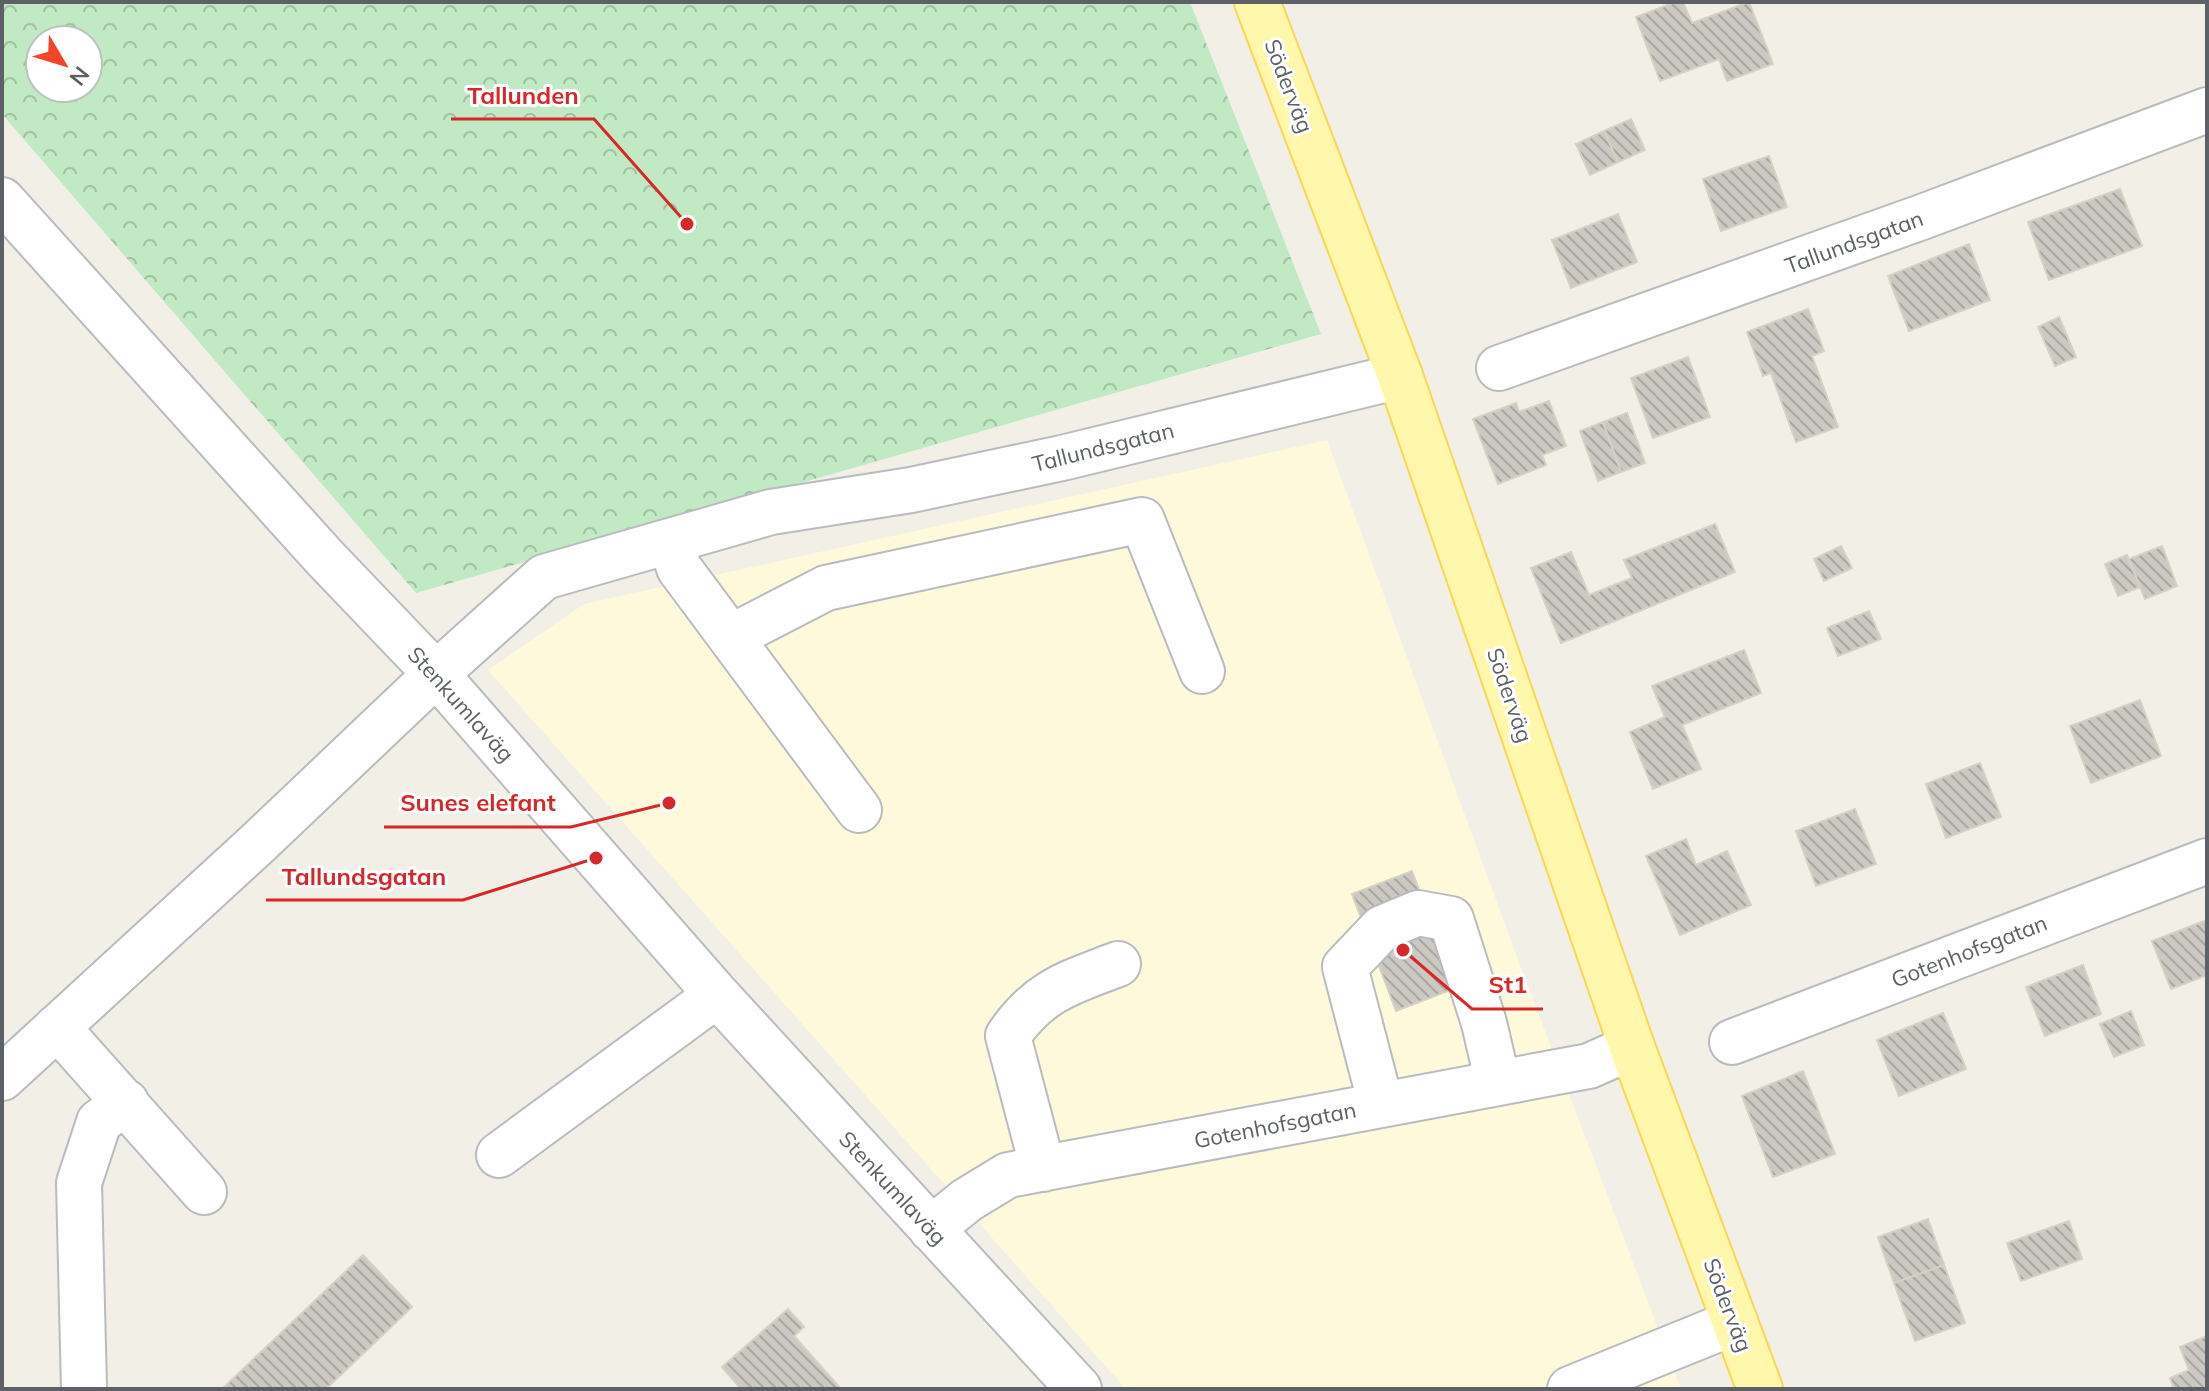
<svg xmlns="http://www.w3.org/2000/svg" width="2209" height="1391" font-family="Mulish,sans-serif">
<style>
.commercial{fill:#fff9dc}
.park{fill:url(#park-crowns);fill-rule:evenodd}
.building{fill:url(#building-back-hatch);stroke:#d6d1c3;stroke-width:2}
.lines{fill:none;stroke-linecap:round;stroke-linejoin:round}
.minor-casing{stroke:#b8bbc0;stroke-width:48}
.major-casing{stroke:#fad655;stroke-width:48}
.minor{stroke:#fff;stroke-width:44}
.major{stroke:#fff7ac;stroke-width:44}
.labels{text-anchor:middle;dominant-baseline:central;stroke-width:6;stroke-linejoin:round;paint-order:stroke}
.street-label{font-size:22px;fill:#5d6167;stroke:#fff}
.leader{fill:none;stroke:#d62828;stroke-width:3}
.callout-dot{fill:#d62828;stroke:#fff;stroke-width:3}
.callout-label{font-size:24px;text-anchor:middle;font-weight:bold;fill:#d62828;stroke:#fff;stroke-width:6;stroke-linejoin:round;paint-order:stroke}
</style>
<defs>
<pattern id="park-crowns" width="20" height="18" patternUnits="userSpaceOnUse" patternTransform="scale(2)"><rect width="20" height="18" fill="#c1e9c3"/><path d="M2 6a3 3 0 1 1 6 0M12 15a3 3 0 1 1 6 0" fill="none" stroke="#a0c0a2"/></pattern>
<pattern id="building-back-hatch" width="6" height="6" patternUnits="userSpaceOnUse" patternTransform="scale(2)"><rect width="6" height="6" fill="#ccc9c3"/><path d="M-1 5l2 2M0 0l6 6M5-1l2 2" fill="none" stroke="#a9a7a2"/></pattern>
</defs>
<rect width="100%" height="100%" fill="#f1efe6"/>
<!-- commercial -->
<path class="commercial" d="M1327,440l193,525 161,424h-555l-638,-719 96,-66z"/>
<!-- park -->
<path class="park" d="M2,2h1188l131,332 -905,259 -414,-479zM40,40h48v48h-48z"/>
<!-- building -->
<path class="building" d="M1675,2h8l9,21 57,-21 24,62 -46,17 -8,-22 -59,22 -24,-64z
M1631,119l14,31 -27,12 -14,-31z
M1604,131l14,31 -28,13 -14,-31z
M1769,156l18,51 -66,24 -18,-52z
M2120,189l22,57 -93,34 -21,-58z
M1618,214l19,48 -66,26 -19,-48z
M1969,244l21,56 -81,31 -21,-55z
M1808,309l16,42 -12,5 26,71 -42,15 -25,-69 -8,3 -16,-44z
M2059,317l17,40 -21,9 -17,-39z
M1688,357l22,60 -57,21 -22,-60z
M1549,401l17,45 -24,9 4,10 -48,19 -25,-65 43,-16 3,9z
M1627,413l18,50 -24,9 -18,-50z
M1603,422l18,50 -23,9 -18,-50z
M1715,524l20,48 -174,71 -30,-75 40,-16 18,43 43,-17 -8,-18z
M1841,546l11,22 -28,13 -10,-22z
M2162,546l15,40 -32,13 -16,-40z
M2127,555l13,32 -22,9 -13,-32z
M1869,611l12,28 -43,17 -11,-28z
M1744,650l17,43 -79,32 19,44 -48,20 -23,-57 35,-15 -13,-31z
M2140,700l21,56 -70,27 -21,-57z
M1980,763l21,54 -55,21 -20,-54z
M1855,809l21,55 -60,22 -20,-55z
M1686,839l10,26 31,-14 24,54 -71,30 -34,-79z
M1412,871l44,117 -60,23 -44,-117z
M2207,920v55l-36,14 -19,-48z
M2083,965l18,49 -56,22 -19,-49z
M2131,1011l13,34 -30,12 -14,-33z
M1943,1013l23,56 -67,27 -22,-56z
M1803,1071l32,83 -62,23 -31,-81z
M1928,1219l16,46 -50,18 -16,-46z
M2069,1221l13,38 -61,22 -14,-38z
M363,1255l49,52 -86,82h-104z
M1944,1265l21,58 -50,18 -21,-58z
M788,1309l16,18 -10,9 47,53h-100l-19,-22z
M2207,1336v53h-33l-4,-11 19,-8 -9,-23z"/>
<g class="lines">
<!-- minor casing -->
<g class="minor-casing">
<path id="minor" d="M2,200l323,358 111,116 281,321 362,394
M1499,368l423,-151 285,-107
M671,541l8,27 180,242
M731,637l95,-49 316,-68 60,151
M57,1027l147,165
M1732,1042l475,-181
M2,1078l255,-234 179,-170 108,-97 227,-65 140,-22 151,-32 338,-82
M1381,1105l-36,-138 37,-39 36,-15 33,6 33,104 14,60
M499,1155l218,-160
M1043,1169l-35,-133c31,-46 61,-53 110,-72
M931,1229l36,-29 41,-25 581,-109 43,-19
M84,1389l-5,-206 20,-61 27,-20
M1570,1389l165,-67"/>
</g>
<!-- major casing -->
<g class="major-casing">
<path id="major" d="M1257,2l143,374 232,671 128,342"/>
</g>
<!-- minor -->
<use href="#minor" class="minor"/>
<!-- major -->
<use href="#major" class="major"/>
</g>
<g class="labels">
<!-- street labels -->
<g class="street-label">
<text transform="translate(1289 86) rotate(69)">Söderväg</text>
<text transform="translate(1854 242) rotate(-20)">Tallundsgatan</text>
<text transform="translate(1103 447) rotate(-14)">Tallundsgatan</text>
<text transform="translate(1510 695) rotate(71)">Söderväg</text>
<text transform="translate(461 704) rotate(48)">Stenkumlaväg</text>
<text transform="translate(1969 951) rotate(-21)">Gotenhofsgatan</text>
<text transform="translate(1275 1125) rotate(-11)">Gotenhofsgatan</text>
<text transform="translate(893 1188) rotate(47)">Stenkumlaväg</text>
<text transform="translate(1728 1305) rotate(69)">Söderväg</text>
</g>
</g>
<!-- callouts -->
<path class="leader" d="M687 224L594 119H451M669 803L571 827H384M596 858L463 900H266M1403 950L1472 1009H1543"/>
<g class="callout-dot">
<circle cx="687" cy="224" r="8"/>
<circle cx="669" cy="803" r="8"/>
<circle cx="596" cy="858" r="8"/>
<circle cx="1403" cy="950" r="8"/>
</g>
<g class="callout-label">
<text x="523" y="104">Tallunden</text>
<text x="478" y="811">Sunes elefant</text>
<text x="364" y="885">Tallundsgatan</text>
<text x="1508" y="993">St1</text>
</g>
<!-- border -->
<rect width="2209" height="1391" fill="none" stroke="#5d6167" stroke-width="8"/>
<!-- north arrow -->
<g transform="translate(64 64) rotate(128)"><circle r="38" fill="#ffffff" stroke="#bec0c2" stroke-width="2"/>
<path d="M0-6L14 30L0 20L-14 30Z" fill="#f44528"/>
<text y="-12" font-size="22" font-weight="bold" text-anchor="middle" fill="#5d6167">N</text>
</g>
</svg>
